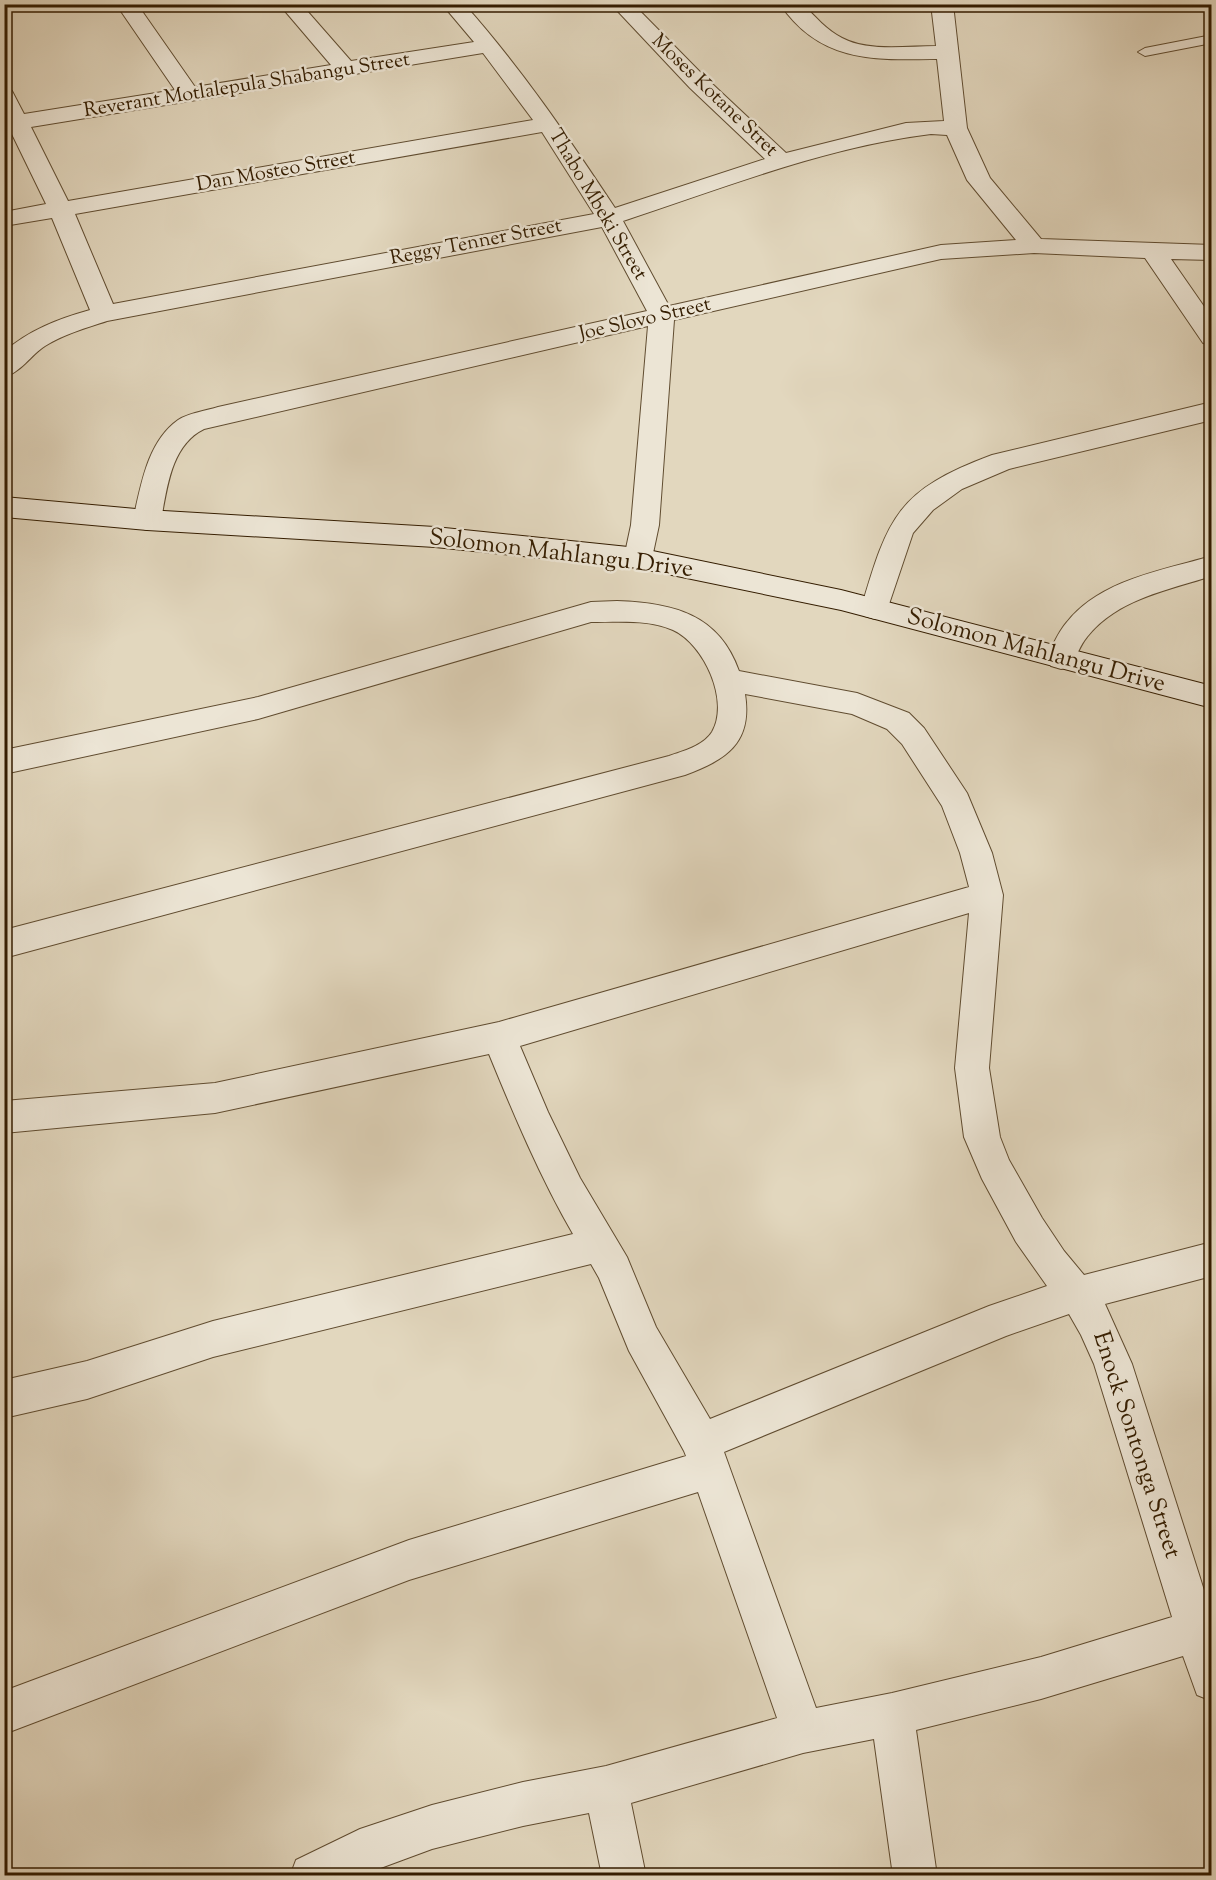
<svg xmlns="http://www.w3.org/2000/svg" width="1216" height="1880" font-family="'Sorts Mill Goudy',serif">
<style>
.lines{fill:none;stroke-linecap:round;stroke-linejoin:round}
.lane-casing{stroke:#604c30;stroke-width:2}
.street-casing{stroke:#604c30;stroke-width:2}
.secondary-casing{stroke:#341d01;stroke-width:2}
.lane{fill:#ece5d5;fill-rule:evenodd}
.street{fill:#ece5d5;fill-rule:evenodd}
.secondary{fill:#ece5d5;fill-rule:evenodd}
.labels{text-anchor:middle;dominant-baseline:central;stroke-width:5;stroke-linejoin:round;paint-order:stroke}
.far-street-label{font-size:20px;fill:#341d01;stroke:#ece5d5}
.street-label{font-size:24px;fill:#341d01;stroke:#ece5d5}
</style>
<rect width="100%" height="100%" fill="#e2d7be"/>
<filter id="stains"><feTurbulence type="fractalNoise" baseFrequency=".00333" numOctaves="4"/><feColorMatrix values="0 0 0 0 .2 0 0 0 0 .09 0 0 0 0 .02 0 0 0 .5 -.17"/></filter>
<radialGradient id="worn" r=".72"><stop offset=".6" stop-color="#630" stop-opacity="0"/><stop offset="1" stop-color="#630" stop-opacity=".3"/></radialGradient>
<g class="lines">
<!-- lane casing -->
<g class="lane-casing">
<path id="lane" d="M1212,35v8l-67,13 -7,-4 7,-4z"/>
</g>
<!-- street casing -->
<g class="street-casing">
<path id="street" d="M116,4h21l58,83 136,-22 -52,-61h22l50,57 123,-19 -32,-38h22c57,64 104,133 151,204l150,-49 -75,-71 -79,-84h22l73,74 80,75 120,-30 38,-2 -7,-62c-63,1 -117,4 -157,-55h23c12,13 24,26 39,34 26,14 65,8 94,8l-5,-42h22l14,124 23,50 51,61 171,6v15l-41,-1 41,59v27l-9,-2 -58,-85 -111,-5 -93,6 -267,61 -15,205 -7,33 -4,7 -10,3 -10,-3 -4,-7 7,-33 17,-199 -444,103c-33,16 -37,59 -43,91l-4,7 -10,3 -10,-3 -4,-7c8,-34 14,-78 45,-100 11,-7 27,-9 40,-13l429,-96 -45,-84 -495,94c-21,7 -43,13 -62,25 -14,9 -25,27 -41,31v-25c25,-22 54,-33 86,-42l-38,-92 -48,8v-14l42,-8 -36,-74 -6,1v-42l8,2 12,23 151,-24zM483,53l50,67 -465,81 -37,-74zM542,132l52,82 -481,90 -38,-90zM931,134l16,1 20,45 49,60 -75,5 -272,61 -46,-85c100,-33 202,-74 308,-87z
M1212,402v18l-203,49 -47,20 -29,21 -20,23 -28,83 -10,3 -10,-3 -4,-7c27,-93 37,-119 131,-154z
M1212,556v20c-44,14 -95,23 -125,61 -7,8 -10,19 -16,29l-10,3 -10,-3 -5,-8c7,-12 12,-26 21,-36 33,-42 96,-52 145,-66z
M617,601c56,2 102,13 122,70l118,22 52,20 15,15 43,65 25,60 11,42 -14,173 11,69 9,23 33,58 22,33 20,24 128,-33v34l-107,28 27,60 77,242 3,-1v96l-15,-6 -14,-39 -142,43 -125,31 21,146h-44l-19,-137 -71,14 -172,50 15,73h-44l-13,-63 -66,13 -91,23 -73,27h-69l6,-16 64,-31 72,-24 91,-23 83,-16 171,-48 -79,-226 -289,88 -405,154v-43l405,-151 277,-84 -2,-5 -55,-100 -30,-73 -8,-14 -378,93 -126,42 -83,19v-38l83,-19 126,-40 360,-87c-33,-57 -59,-119 -84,-180l-274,59 -211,20v-32l211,-18 284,-61 470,-135 -9,-34 -18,-47 -40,-62 -15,-15 -35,-15 -107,-20c8,50 -20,66 -60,81l-681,183v-28l665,-174c14,-5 34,-10 43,-24 18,-31 -8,-88 -39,-102 -25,-11 -56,-8 -82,-8l-333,97 -254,55v-24l254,-53 333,-95zM969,913l-14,155 9,69 18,42 34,63 31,44 -58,20 -279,113 -54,-92 -29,-70 -47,-79 -32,-66 -28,-66zM1069,1314l12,21 13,29 78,253 -131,40 -149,36 -76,15 -92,-256 282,-116z"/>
</g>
<!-- secondary casing -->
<g class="secondary-casing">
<path id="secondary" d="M4,497l143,13 288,17 203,21 203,42 371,96v22l-371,-98 -203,-42 -203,-21 -288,-17 -143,-13z"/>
</g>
<!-- lane -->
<use href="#lane" class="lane"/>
<!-- street -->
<use href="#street" class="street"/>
<!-- secondary -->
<use href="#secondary" class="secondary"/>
</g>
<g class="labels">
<!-- far-street labels -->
<g class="far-street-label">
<text transform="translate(247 86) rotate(-9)">Reverant Motlalepula Shabangu Street</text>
<text transform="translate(714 96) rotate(44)">Moses Kotane Stret</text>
<text transform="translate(276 172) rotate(-10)">Dan Mosteo Street</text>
<text transform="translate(597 205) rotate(59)">Thabo Mbeki Street</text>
<text transform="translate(476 243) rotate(-11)">Reggy Tenner Street</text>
<text transform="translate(645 320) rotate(-13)">Joe Slovo Street</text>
</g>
<!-- street labels -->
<g class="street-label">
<text transform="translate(561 554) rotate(7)">Solomon Mahlangu Drive</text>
<text transform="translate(1036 651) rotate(15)">Solomon Mahlangu Drive</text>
<text transform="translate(1136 1445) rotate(72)">Enock Sontonga Street</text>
</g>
</g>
<!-- margin -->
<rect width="1216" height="1880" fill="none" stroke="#e2d7be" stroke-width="24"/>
<rect x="6" y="6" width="1204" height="1868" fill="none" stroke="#341d01" stroke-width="3"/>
<rect x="12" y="12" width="1192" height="1856" fill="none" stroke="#341d01" stroke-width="1.5"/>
<rect width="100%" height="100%" filter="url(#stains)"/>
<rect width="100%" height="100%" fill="url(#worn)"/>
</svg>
